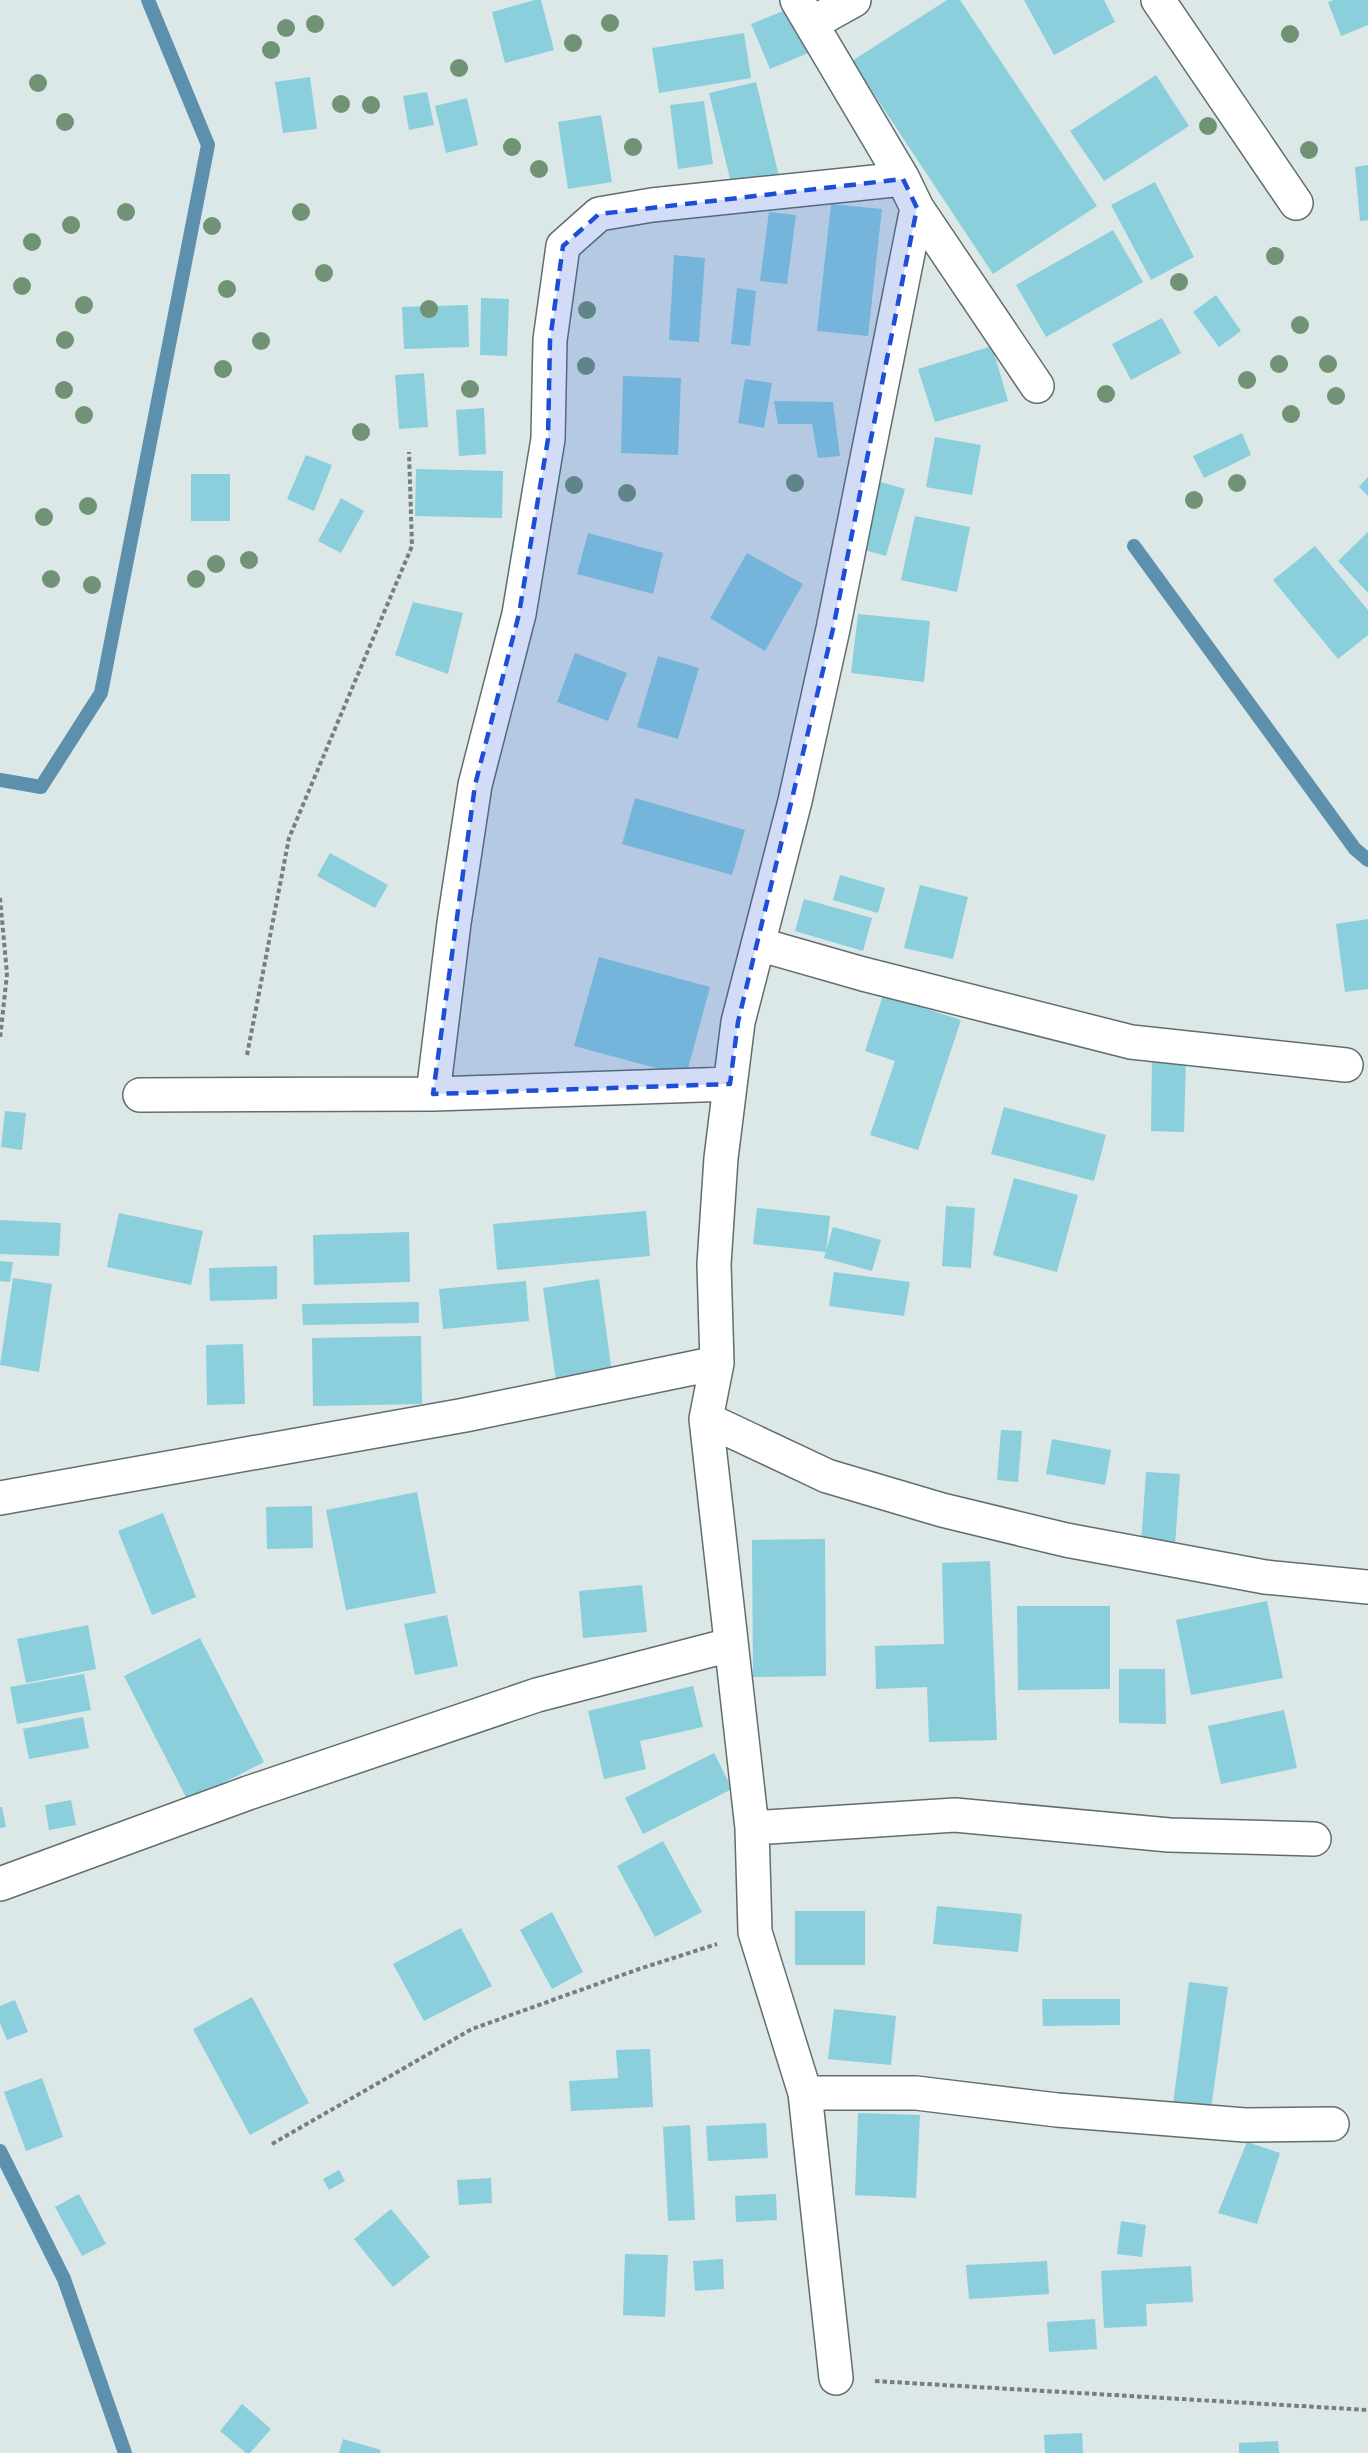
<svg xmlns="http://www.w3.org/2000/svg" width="1368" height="2453" font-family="Jost,sans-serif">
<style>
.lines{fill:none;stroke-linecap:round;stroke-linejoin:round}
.stream{stroke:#5d90ad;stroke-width:14}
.building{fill:#8bcedc}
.minor-casing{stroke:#626e6d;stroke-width:36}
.path{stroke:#767f7e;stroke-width:4;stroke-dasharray:4.5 3;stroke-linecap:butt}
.minor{stroke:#fff;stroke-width:33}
.tree{fill:#709375}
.marked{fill:#1d4ed8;fill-opacity:0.2;stroke:#1d4ed8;stroke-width:4.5;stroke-dasharray:12 8;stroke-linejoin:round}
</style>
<rect width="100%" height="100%" fill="#dbe8e7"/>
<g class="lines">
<!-- stream -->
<path class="stream" d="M1134,546l221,303 13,11
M0,780l41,7 60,-94 107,-548 -60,-145
M0,2151l64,128 61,174"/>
</g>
<!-- building -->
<path class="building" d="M535,0h6l13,50 -49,13 -13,-51z
M947,0h13l137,206 -104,68 -141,-213z
M1024,0h80l11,22 -61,33z
M1334,0h34v25l-27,11 -13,-34z
M795,6l18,45 -43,18 -19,-45z
M744,33l7,45 -92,15 -7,-45z
M1156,75l33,51 -85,55 -34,-50z
M310,77l7,52 -34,4 -8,-51z
M756,82l24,98 -47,11 -24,-98z
M427,92l7,33 -25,5 -6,-34z
M467,98l11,47 -32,8 -11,-47z
M704,101l9,63 -35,5 -8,-64z
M601,115l11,67 -44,7 -10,-67z
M1368,165v55l-8,1 -5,-54z
M1155,182l39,75 -43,23 -40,-75z
M831,204l51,5 -14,127 -51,-5z
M769,212l27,3 -9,69 -27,-3z
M1113,230l30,52 -97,55 -30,-52z
M674,255l31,3 -6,84 -30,-2z
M737,288l19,3 -6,55 -19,-2z
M1216,295l25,36 -22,16 -26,-35z
M481,298l28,1 -2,57 -27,-1z
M468,305l1,42 -65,2 -2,-42z
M1162,318l19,35 -50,27 -19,-36z
M992,346l16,55 -73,21 -17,-53z
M424,373l4,54 -29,2 -4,-54z
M623,376l58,2 -3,77 -57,-2z
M745,379l27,4 -8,45 -26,-5z
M774,401l59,1 7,54 -22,2 -6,-34h-34z
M484,408l2,46 -27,2 -3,-46z
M1242,433l9,22 -47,23 -11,-22z
M935,437l46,8 -9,50 -46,-8z
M306,455l26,10 -18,46 -27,-12z
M416,469l87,2 -1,47 -87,-2z
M191,474h39v47h-39z
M1368,477v19l-9,-9z
M877,481l28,8 -19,67 -29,-8z
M341,498l23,13 -23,42 -23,-12z
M915,516l55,11 -13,65 -56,-12z
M1368,532v61l-30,-32z
M588,533l75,20 -10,41 -76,-20z
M1315,546l53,64v25l-30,24 -65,-79z
M747,553l56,31 -38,67 -55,-33z
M413,602l50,11 -15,61 -53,-19z
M858,614l72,7 -6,61 -73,-9z
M575,653l52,20 -19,48 -51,-19z
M658,656l41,12 -21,71 -41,-12z
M635,798l110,32 -13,45 -110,-31z
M330,853l58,32 -13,23 -58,-32z
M840,875l45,13 -7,25 -45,-13z
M920,885l48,12 -15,62 -49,-11z
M804,899l68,19 -9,33 -68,-20z
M1368,919v70l-23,3 -9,-68z
M599,957l111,30 -24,89 -112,-30z
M883,995l78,25 -43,130 -48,-15 25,-74 -30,-10z
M1152,1055l34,2 -2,75 -33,-1z
M1004,1107l102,28 -12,46 -103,-27z
M5,1111l21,2 -4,37 -21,-3z
M1014,1178l64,17 -21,77 -64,-17z
M946,1206l29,2 -4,60 -29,-2z
M757,1208l73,8 -4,36 -73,-8z
M646,1211l4,45 -153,14 -4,-46z
M119,1213l84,18 -12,54 -84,-18z
M0,1220l61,3 -2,33 -59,-2z
M833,1227l48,13 -9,31 -48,-13z
M409,1232l1,50 -96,3 -1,-50z
M0,1261l13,1 -3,20 -10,-1z
M277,1266v33l-67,2 -1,-33z
M834,1272l76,10 -6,34 -75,-10z
M13,1278l39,6 -13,88 -39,-7z
M599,1279l14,101 -56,8 -14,-100z
M526,1281l3,40 -86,8 -4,-40z
M419,1302v21l-116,2 -1,-21z
M421,1336l1,68 -109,2 -1,-68z
M243,1344l2,60 -38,1 -1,-60z
M1001,1430l21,1 -4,51 -21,-2z
M1052,1439l59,11 -6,35 -59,-11z
M1146,1472l34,2 -5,72 -34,-2z
M417,1492l19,101 -90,17 -20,-100z
M312,1506l1,42 -46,1 -1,-42z
M163,1513l33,84 -44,18 -34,-84z
M825,1539l1,137 -73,1 -1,-137z
M990,1561l7,179 -68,2 -2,-55 -51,2 -1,-43 69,-2 -2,-81z
M642,1585l5,47 -64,6 -4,-47z
M1267,1601l16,77 -92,17 -15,-75z
M1017,1606h93v83l-92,1z
M447,1615l11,51 -43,9 -11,-51z
M88,1625l8,44 -70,14 -9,-44z
M200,1638l64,124 -76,39 -64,-125z
M1119,1669h46l1,55 -47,-1z
M84,1674l7,36 -74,14 -7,-37z
M693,1686l10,41 -63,14 6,28 -42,10 -16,-68z
M1284,1710l13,58 -76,16 -13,-58z
M83,1717l6,31 -60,11 -6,-30z
M714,1753l18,36 -89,45 -18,-36z
M71,1800l5,25 -27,5 -4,-25z
M0,1807h2l4,20 -6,1z
M663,1841l39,71 -47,25 -38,-71z
M937,1906l85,8 -4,38 -85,-8z
M795,1911h70v54h-70z
M552,1912l31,60 -31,17 -32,-59z
M461,1928l31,58 -68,35 -31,-57z
M1189,1982l39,5 -17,122 -38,-5z
M252,1997l57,106 -59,32 -57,-106z
M1042,1999h78v26l-77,1z
M15,2000l13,32 -21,8 -7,-17v-17z
M834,2009l62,7 -5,49 -63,-6z
M650,2049l3,58 -82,4 -2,-30 49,-3 -2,-28z
M42,2078l21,59 -37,14 -22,-59z
M858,2113l62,2 -4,83 -61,-3z
M766,2123l2,35 -60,3 -2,-35z
M690,2125l5,95 -27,1 -5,-94z
M1247,2142l33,11 -23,71 -39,-11z
M339,2170l6,11 -16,9 -6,-11z
M491,2178l1,25 -33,2 -2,-25z
M79,2194l27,50 -24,12 -27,-49z
M776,2194l1,26 -41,2 -1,-26z
M391,2209l39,48 -37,30 -39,-48z
M1121,2221l25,4 -4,32 -25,-3z
M625,2254l43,1 -3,62 -42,-2z
M723,2259l1,30 -29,2 -2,-30z
M1047,2261l2,33 -80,5 -3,-34z
M1191,2266l2,36 -47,2 1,22 -43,2 -3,-57z
M1095,2319l2,30 -48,3 -2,-30z
M242,2404l29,25 -21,24h-4l-26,-22z
M1082,2433l1,20h-38l-1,-18z
M343,2439l38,11 -1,3h-41z
M1278,2441l1,12h-40v-10z"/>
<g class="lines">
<!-- minor casing -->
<g class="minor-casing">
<path id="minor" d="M797,0l106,179 14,29 -84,421 -38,172 -57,221 -17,136 -7,106 3,99 -11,56 46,409 3,104 50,161 31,285
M1158,0l138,203
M811,24l43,-24
M917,208l120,178
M758,944l105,30 268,68 215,23
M433,1094l21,-171 21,-138 44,-171 29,-175 2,-99 13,-94 36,-32 53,-9 251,-26
M140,1095l293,-1 297,-10
M706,1419l121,57 115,34 124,30 199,37 103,10
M0,1498l465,-83 252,-52
M752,1828l203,-13 214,20 145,4
M0,1884l248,-91 289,-98 193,-50
M805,2093h111l141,17 188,15 87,-1"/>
</g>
<!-- path -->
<path class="path" d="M0,898l7,76 -7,65
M247,1055l42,-217 123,-292 -3,-94
M272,2144l200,-115 167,-60 78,-25
M875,2381l493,29"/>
<!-- minor -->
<use href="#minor" class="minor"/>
</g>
<!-- trees -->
<g class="tree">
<circle cx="610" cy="23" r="9"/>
<circle cx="315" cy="24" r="9"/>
<circle cx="286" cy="28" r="9"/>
<circle cx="1290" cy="34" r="9"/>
<circle cx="573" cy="43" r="9"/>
<circle cx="271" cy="50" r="9"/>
<circle cx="459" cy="68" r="9"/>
<circle cx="38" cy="83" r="9"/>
<circle cx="341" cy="104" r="9"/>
<circle cx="371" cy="105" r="9"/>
<circle cx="65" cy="122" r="9"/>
<circle cx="1208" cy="126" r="9"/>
<circle cx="512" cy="147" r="9"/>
<circle cx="633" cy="147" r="9"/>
<circle cx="1309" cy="150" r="9"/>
<circle cx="539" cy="169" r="9"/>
<circle cx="126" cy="212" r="9"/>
<circle cx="301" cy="212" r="9"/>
<circle cx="71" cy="225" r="9"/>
<circle cx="212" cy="226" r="9"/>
<circle cx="32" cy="242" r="9"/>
<circle cx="1275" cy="256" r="9"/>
<circle cx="324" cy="273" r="9"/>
<circle cx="1179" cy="282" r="9"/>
<circle cx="22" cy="286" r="9"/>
<circle cx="227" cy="289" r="9"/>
<circle cx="84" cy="305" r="9"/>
<circle cx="429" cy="309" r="9"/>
<circle cx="587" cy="310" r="9"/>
<circle cx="1300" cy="325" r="9"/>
<circle cx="65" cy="340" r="9"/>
<circle cx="261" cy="341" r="9"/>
<circle cx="1279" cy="364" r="9"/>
<circle cx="1328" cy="364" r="9"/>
<circle cx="586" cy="366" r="9"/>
<circle cx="223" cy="369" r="9"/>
<circle cx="1247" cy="380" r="9"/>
<circle cx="470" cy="389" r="9"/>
<circle cx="64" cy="390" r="9"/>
<circle cx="1106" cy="394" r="9"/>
<circle cx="1336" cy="396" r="9"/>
<circle cx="1291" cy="414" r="9"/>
<circle cx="84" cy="415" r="9"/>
<circle cx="361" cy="432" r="9"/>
<circle cx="795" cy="483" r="9"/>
<circle cx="1237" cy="483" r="9"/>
<circle cx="574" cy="485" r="9"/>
<circle cx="627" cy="493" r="9"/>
<circle cx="1194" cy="500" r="9"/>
<circle cx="88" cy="506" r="9"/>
<circle cx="44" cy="517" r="9"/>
<circle cx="249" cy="560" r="9"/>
<circle cx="216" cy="564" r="9"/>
<circle cx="51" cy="579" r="9"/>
<circle cx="196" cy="579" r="9"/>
<circle cx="92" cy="585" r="9"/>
</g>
<!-- marked area -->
<path class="marked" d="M903,179l14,29 -84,421 -95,393 -8,62 -297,10 42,-309 44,-171 29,-175 2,-99 13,-94 36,-32z"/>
</svg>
